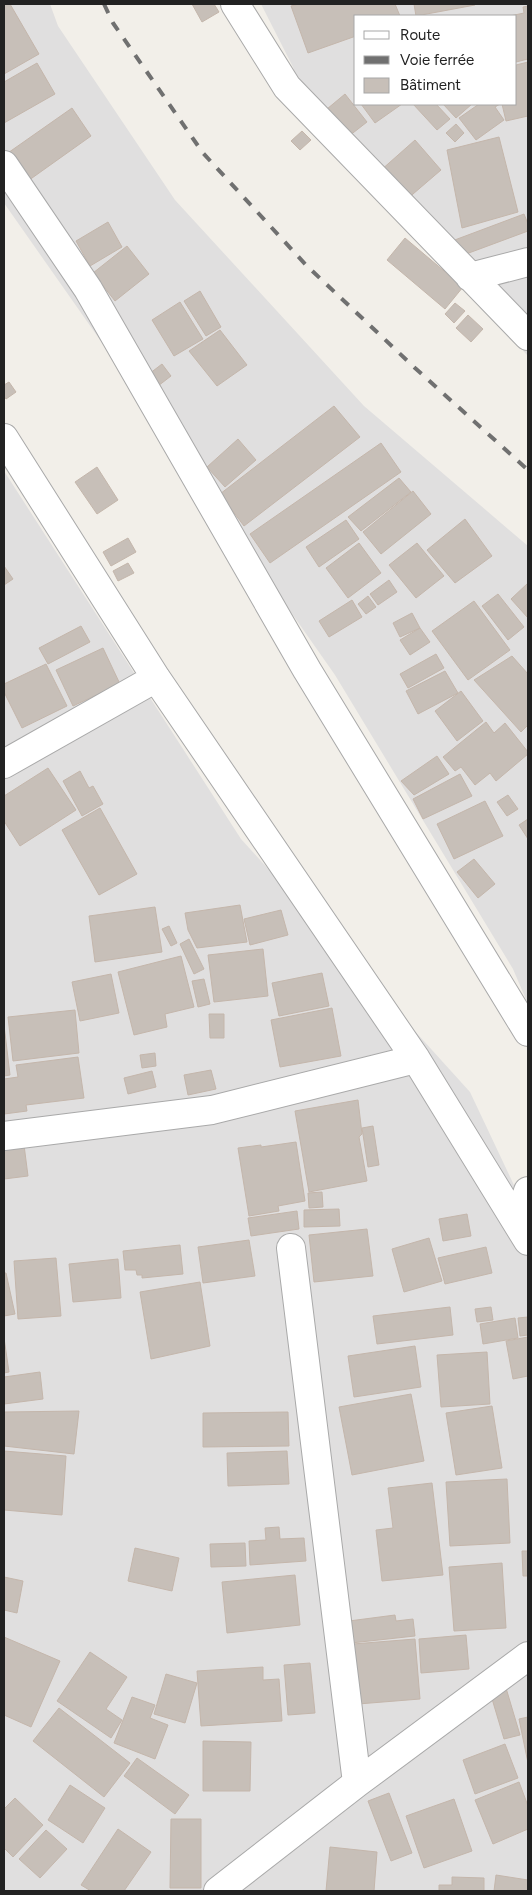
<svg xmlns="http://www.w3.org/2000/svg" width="532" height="1895" font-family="Figtree,sans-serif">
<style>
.residential{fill:#e0dfdf;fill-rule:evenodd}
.building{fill:#c7bfb8;stroke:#c4b6ab}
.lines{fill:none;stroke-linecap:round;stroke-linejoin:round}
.street-casing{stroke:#a9a9a9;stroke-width:30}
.street{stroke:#fff;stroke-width:28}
.rail{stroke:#707070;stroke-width:4;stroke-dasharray:10 10;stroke-linecap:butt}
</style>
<rect width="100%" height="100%" fill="#f2efe9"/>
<!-- residential -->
<path class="residential" d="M4,4h46l8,22 117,174 189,206 164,140v458l-15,-35 -178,-294 -331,-472z
M261,4h267v352l-213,-225 -22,-64zM356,16h160v88h-160z
M4,471l237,368 229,253 58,123v676h-524z"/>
<!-- building -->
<path class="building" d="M4,4h6l29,50 -35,20z
M192,4h22l5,8 -17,10z
M299,4h96l5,12h-44v20l-48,17 -17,-47z
M414,4h61v1l-59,11z
M528,6v53l-12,3v-46h-6l14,-3 -1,-6z
M528,62v54l-22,5 -4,-17h14v-39z
M37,63l18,31 -51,29v-41z
M345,94l22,28 -18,14 -22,-27z
M361,104h41l-27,19z
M413,104h23l14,15 -13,11z
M443,104h29l-16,14z
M479,104h21l-5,3 9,13 -28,20 -17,-22z
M72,108l19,28 -66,47 -20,-28z
M456,124l8,9 -9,9 -9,-9z
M302,131l9,9 -11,10 -9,-9z
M499,137l19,75 -56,16 -15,-78z
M415,140l26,30 -35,30 -26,-29z
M524,214l4,10v7l-70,26 -6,-16z
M108,222l14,25 -32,19 -14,-25z
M405,238l58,49 -18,22 -58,-49z
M127,246l22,28 -34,27 -22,-28z
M200,291l21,36 -15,9 -22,-35z
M180,302l23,37 -29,17 -22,-36z
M455,303l10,8 -11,12 -9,-9z
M468,315l15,14 -12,13 -15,-14z
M220,330l27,35 -30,21 -28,-35z
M162,364l9,12 -13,10 -9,-12z
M9,382l7,10 -10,7 -2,-3v-11z
M334,406l26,31 -116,89 -24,-32z
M238,439l18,21 -31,27 -18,-20z
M381,443l20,29 -131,91 -20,-29z
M97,467l21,33 -21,14 -22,-32z
M399,478l12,14 -50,39 -13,-14z
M413,491l18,23 -50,40 -18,-22z
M465,519l27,37 -37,27 -28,-33z
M346,520l13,19 -40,28 -13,-20z
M128,538l8,14 -25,14 -8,-14z
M359,543l22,30 -33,25 -22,-30z
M417,543l27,33 -28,22 -27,-33z
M128,563l6,10 -16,8 -5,-10z
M4,566l9,13 -9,6z
M389,580l8,12 -19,13 -8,-11z
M528,583v35l-17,-19z
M498,594l26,33 -16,13 -26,-34z
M368,596l8,11 -10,7 -8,-10z
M352,600l10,17 -33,20 -10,-16z
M474,601l36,49 -42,30 -36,-49z
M412,613l8,15 -20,9 -7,-14z
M81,626l9,16 -42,22 -9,-16z
M420,628l10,14 -20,13 -10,-15z
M103,648l17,36 -47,22 -17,-36z
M436,654l8,14 -36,20 -8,-14z
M512,656l16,18v51l-7,7 -47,-52z
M46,664l21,42 -45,22 -18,-36v-8z
M445,671l13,22 -40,21 -12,-23z
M461,691l22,30 -26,20 -22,-30z
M486,722l8,11 11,-10 23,29v2l-32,27 -6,-8 -15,12 -14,-18 -6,4 -12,-14z
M437,756l12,18 -35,21 -13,-14z
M48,768l28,42 -56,36 -16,-25v-25z
M80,771l9,17 4,-2 10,18 -21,12 -19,-35z
M460,774l12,22 -49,23 -10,-20z
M508,795l10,14 -11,7 -10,-14z
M485,801l18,35 -49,23 -17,-35z
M100,808l37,66 -38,21 -37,-65z
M528,819v20l-9,-14z
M474,859l21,25 -17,14 -21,-26z
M240,905l7,37 -50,6 -9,-18 -3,-17z
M155,907l7,45 -67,10 -6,-46z
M281,910l7,25 -38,10 -6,-26z
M169,926l8,17 -6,3 -9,-17z
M189,939l15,30 -10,5 -14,-30z
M263,949l5,47 -54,6 -6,-47z
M181,956l13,51 -29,7 2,13 -33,8 -16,-63z
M322,973l7,33 -50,10 -7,-33z
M111,974l8,39 -39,8 -8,-39z
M204,979l6,25 -12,3 -6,-26z
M332,1008l9,48 -61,11 -9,-47z
M75,1010l4,43 -66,8 -5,-44z
M209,1014h15v24h-14z
M4,1025l6,50 -6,1z
M155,1053l1,13 -14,2 -2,-13z
M78,1057l6,41 -58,7 1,6 -23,3v-35l14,-2 -2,-12z
M211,1070l5,19 -28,6 -4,-20z
M152,1071l4,16 -28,7 -4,-16z
M358,1100l4,34 -3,3 8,44 -58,11 -14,-81z
M373,1126l6,39 -11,2 -6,-39z
M296,1142l9,59 -27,5 1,5 -30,5 -11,-68 23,-3v2z
M24,1145l4,31 -24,3v-31z
M322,1192l1,15 -14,1 -1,-15z
M339,1209l1,17 -36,1v-17z
M297,1211l2,18 -48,7 -3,-18z
M467,1214l4,22 -28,5 -4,-22z
M367,1229l6,47 -59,6 -5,-47z
M429,1238l13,43 -38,11 -12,-43z
M249,1240l6,36 -52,7 -5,-36z
M180,1245l3,29 -41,4v-3h-5l-1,-5h-11l-2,-19z
M486,1247l6,26 -47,11 -7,-26z
M56,1258l5,58 -43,3 -4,-58z
M118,1259l3,39 -48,4 -4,-38z
M4,1273h2l9,41 -11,2z
M200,1282l10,64 -59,13 -11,-67z
M450,1307l3,28 -76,9 -4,-28z
M491,1307l2,13 -16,2 -2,-13z
M528,1317v18l-8,1 -2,-18z
M515,1318l3,20 -35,6 -3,-20z
M528,1337v39l-15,3 -7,-38z
M4,1338l5,34 -5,1z
M415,1346l6,41 -67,10 -6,-41z
M487,1352l3,52 -49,3 -4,-52z
M40,1372l3,27 -39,5v-27z
M411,1394l13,67 -72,14 -13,-68z
M492,1406l10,62 -46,7 -10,-62z
M79,1411l-5,43 -70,-8v-34z
M288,1412l1,34 -86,1v-34z
M4,1451l62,5 -4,59 -58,-5z
M287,1451l2,33 -61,2 -1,-33z
M507,1479l3,64 -60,3 -4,-64z
M432,1483l11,92 -61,6 -6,-51 17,-2 -5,-40z
M279,1527l1,12 24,-1 2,23 -56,4 -1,-24 17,-1 -1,-12z
M245,1543l1,23 -35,1 -1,-23z
M135,1548l44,10 -7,33 -44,-10z
M522,1551h6v25h-5z
M502,1563l4,65 -52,3 -5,-64z
M295,1575l5,50 -73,8 -5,-51z
M4,1577l19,4 -6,32 -13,-3z
M395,1615l1,6 17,-2 2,17 -64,7 -2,-22z
M466,1635l3,34 -48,4 -2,-34z
M4,1637l56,24 -29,66 -27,-12z
M415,1639l5,60 -62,5 -5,-60z
M90,1652l37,25 -21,32 16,11 -11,18 -54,-37z
M310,1663l5,50 -27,2 -4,-50z
M263,1667v13l16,-1 3,42 -81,5 -4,-55z
M166,1674l31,9 -12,40 -31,-9z
M506,1688l14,47 -16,4 -14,-47z
M132,1697l23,8 -5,13 18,7 -13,34 -41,-16z
M59,1708l71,55 -26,34 -71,-56z
M528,1717v46l-9,-44z
M203,1741l48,1 -1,49h-47z
M505,1744l13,34 -43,16 -12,-34z
M137,1758l52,37 -14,19 -51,-38z
M519,1782l9,24v23l-35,15 -18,-44z
M70,1785l35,23 -22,35 -35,-23z
M389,1793l23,60 -21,8 -23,-60z
M15,1798l28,27 -30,32 -9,-9v-39z
M454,1799l18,52 -48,17 -18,-52z
M171,1819h30v69h-31z
M118,1829l33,23 -27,39h-33l-10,-6z
M46,1830l21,19 -27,29 -21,-19z
M330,1847l47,5 -3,39h-48z
M496,1875l32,5v11h-34z
M452,1877l32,1v13h-45v-6h13z"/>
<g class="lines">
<!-- street casing -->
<g class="street-casing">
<path id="street" d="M235,4l52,83 241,249
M4,165l84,124 219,381 221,362
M470,277l58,-15
M4,438l152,240 260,381 112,182
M4,764l152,-86
M4,1136l208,-26 204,-51
M518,1224l10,-33
M291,1248l66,535
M218,1891l139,-108 171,-127"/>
</g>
<!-- street -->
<use href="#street" class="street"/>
<!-- rail -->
<path class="rail" d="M104,4l9,19 90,130 103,112 109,103 113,102"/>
</g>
<!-- border -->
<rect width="532" height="1895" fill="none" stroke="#222222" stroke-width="10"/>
<!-- legend -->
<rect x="354" y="15" width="162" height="90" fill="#ffffff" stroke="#a7a7a7"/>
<rect x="364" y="31" width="25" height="8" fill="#ffffff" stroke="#a7a7a7"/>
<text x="400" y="40" font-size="15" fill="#222222">Route</text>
<rect x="364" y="56" width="25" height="8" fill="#707070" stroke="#a7a7a7"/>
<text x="400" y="65" font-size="15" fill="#222222">Voie ferrée</text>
<rect x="364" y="78" width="25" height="15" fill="#c7bfb8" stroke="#a7a7a7"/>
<text x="400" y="90" font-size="15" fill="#222222">Bâtiment</text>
</svg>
